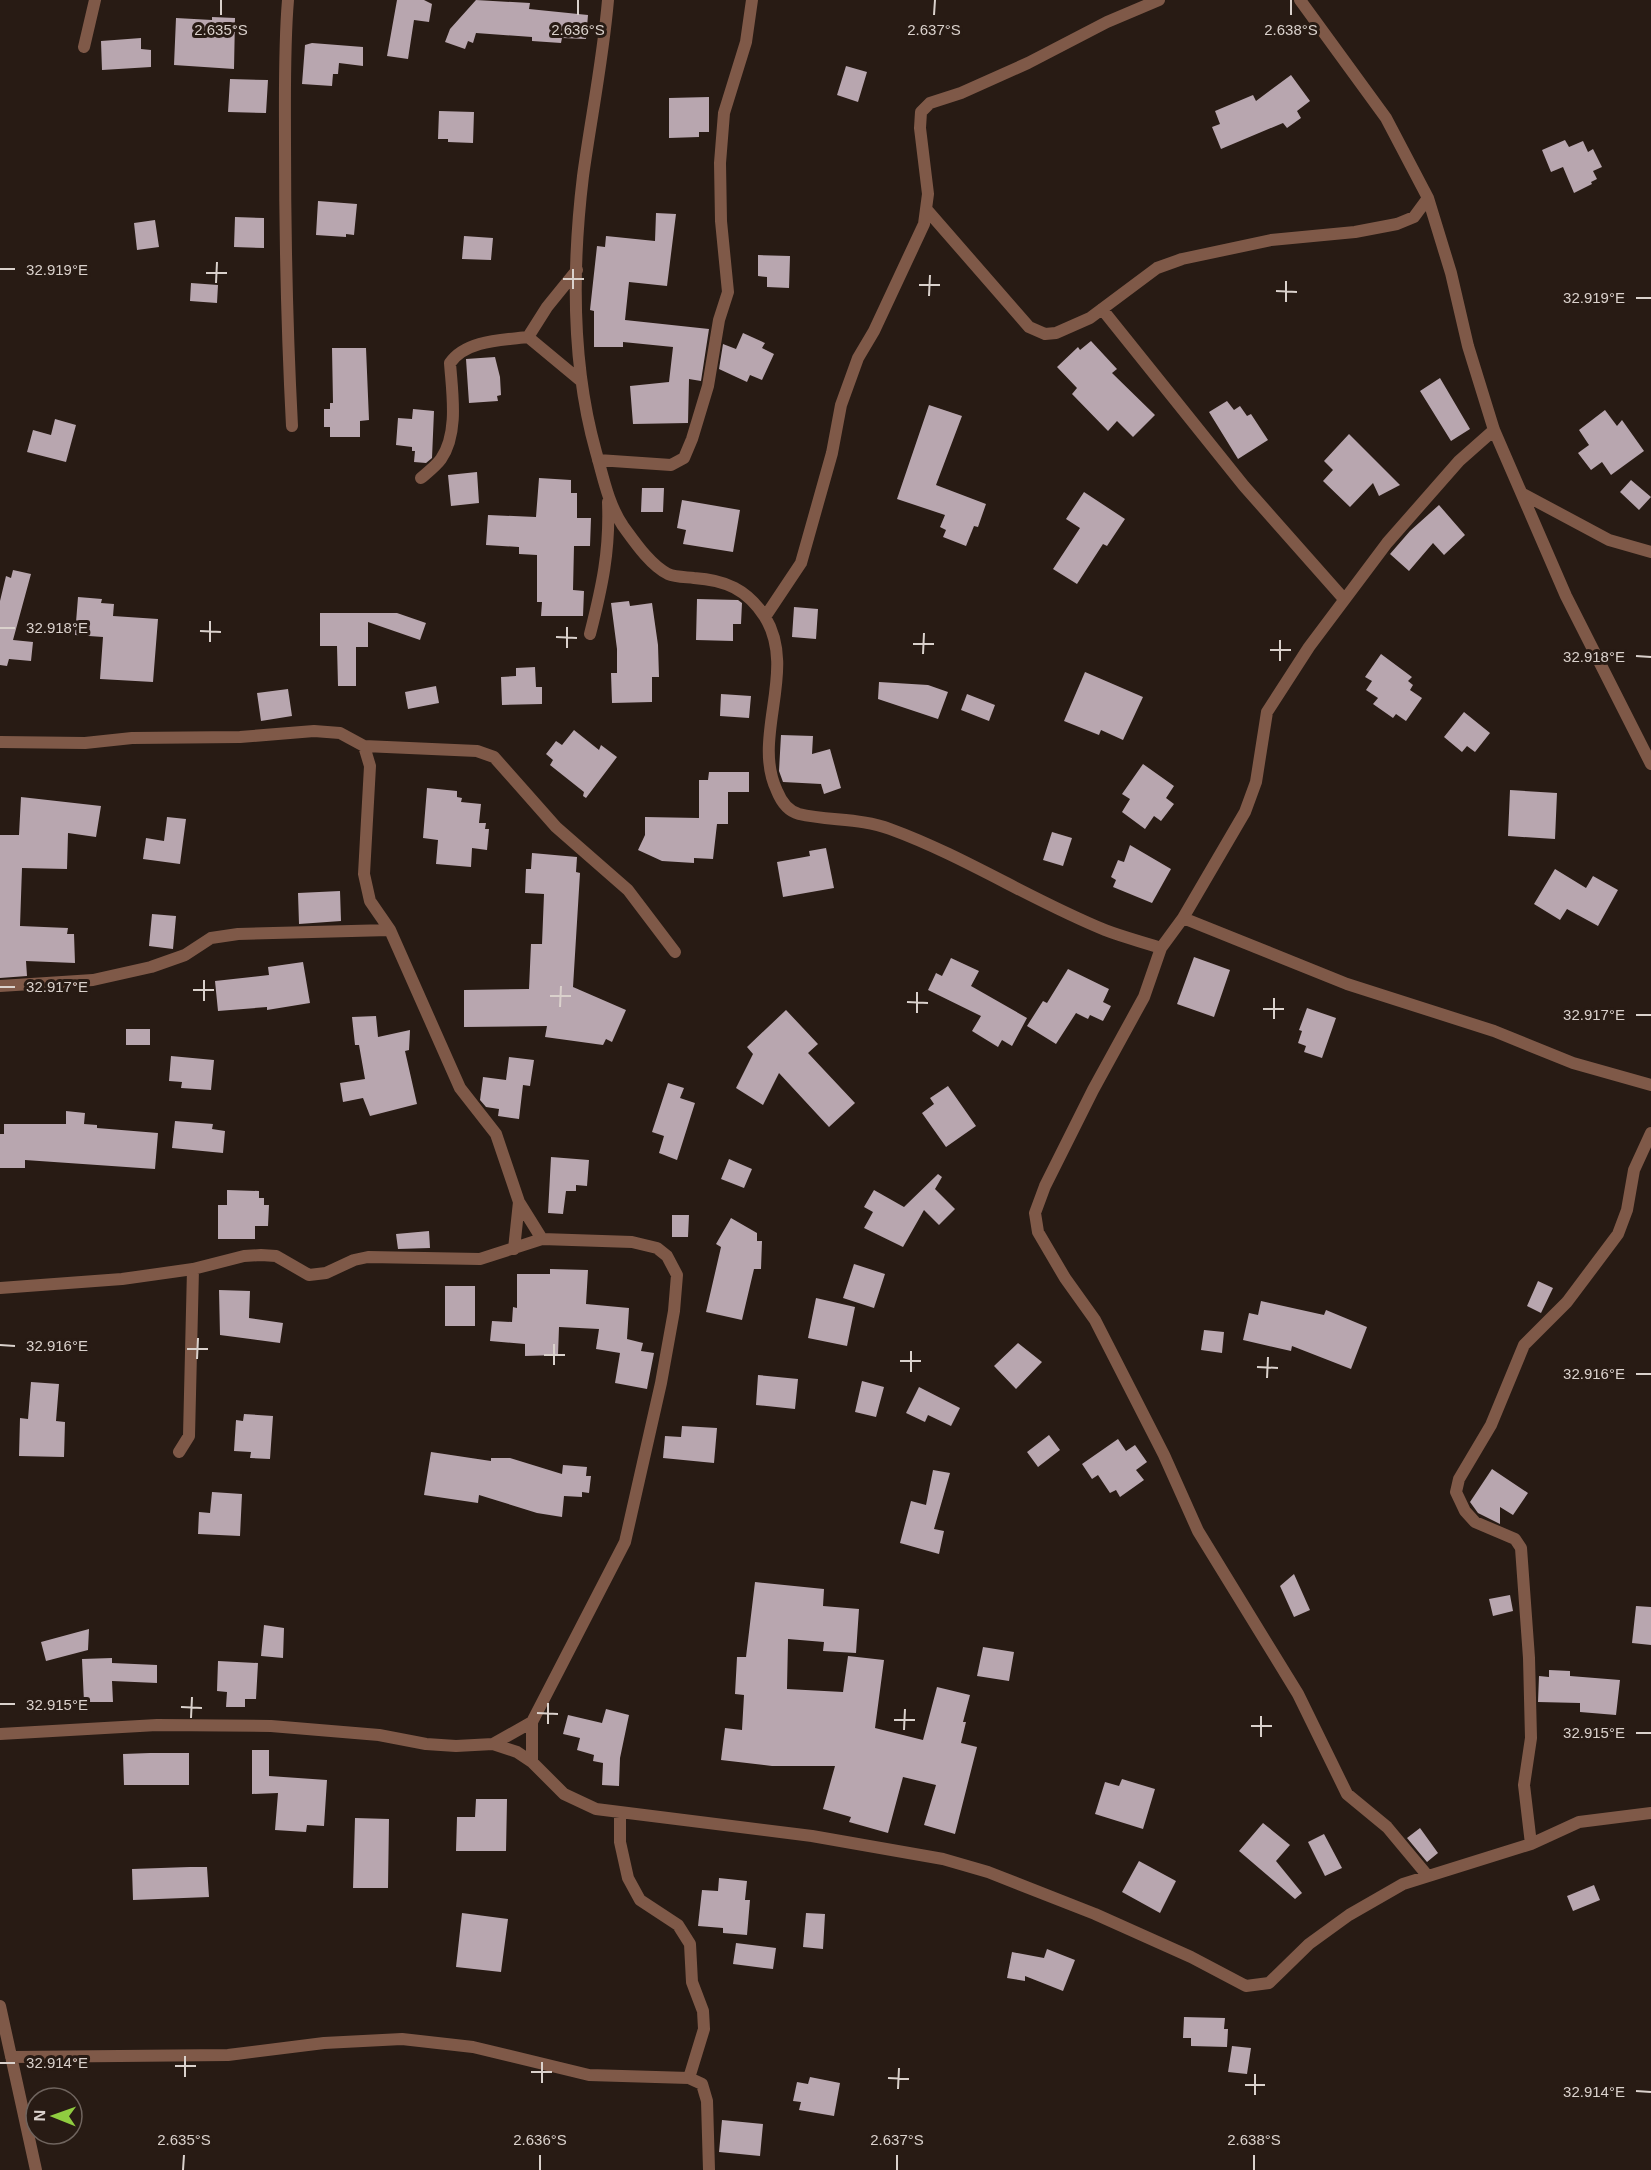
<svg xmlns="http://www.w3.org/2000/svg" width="1651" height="2170" font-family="Arial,sans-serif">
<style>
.building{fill:#b8a6af}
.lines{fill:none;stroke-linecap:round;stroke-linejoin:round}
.minor{stroke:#7f5948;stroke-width:12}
.ticks{fill:none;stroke:#dad1cc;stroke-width:2}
.ticks-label{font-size:15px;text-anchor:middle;fill:#dad1cc;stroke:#281b14;stroke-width:6;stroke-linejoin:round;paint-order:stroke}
</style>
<rect width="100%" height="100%" fill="#281b14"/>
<!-- building -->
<path class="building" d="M397,0h27l8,4 -3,18 -15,-2 -6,39 -21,-3z
M476,0l54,3 -1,6 59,6 -2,24 -24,-1 -1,5 -29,-2v-4l-56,-4 -3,10 -5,-2 -3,8 -20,-7 5,-13z
M212,17l23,1 -1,51 -60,-4 2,-47 36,2z
M141,38v11l10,1v17l-49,3 -1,-29z
M312,43l51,4v19l-24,-3 -1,11h-5l-1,12 -30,-2 3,-39z
M846,66l21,6 -9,30 -21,-7z
M1291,75l19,26 -13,10 4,7 -14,10 -4,-5 -62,26 -9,-22 8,-3 -5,-13 38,-16 3,6z
M230,79l38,1 -2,33 -38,-1z
M709,97v35h-10v5l-30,1v-40z
M439,111l35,1 -1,31 -25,-1v-3h-10z
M1565,140l4,7 14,-6 5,11 5,-3 9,18 -9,4 4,8 -6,3 1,2 -18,9 -11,-26 -12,5 -9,-22z
M318,201l39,3 -3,31 -8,-1v3l-30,-2z
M656,213l20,1 -9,72 -38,-4 -4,38 84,9 -8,52 -12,-2 -1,44 -55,1 -3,-38 39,-4 4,-35 -50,-5v5h-29v-36l-4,-1 7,-64 8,1 1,-11 49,5z
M235,217l29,1v30l-30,-1z
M155,220l4,27 -22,3 -3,-27z
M464,236l29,2 -2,22 -29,-1z
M758,255l32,1 -1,32 -22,-1v-10l-9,-1z
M191,283l27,2 -1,18 -27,-2z
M743,333l22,10 -3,5 12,6 -12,26 -12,-5 -3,7 -28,-13 4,-25 13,5z
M1091,341l26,28 -5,4 43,42 -22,22 -16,-16 -9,10 -36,-37 5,-6 -20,-21 21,-20 2,3z
M332,348h34l3,72 -9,1v16h-30v-10h-6v-18h6v-6h3z
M495,357l5,20 1,18 -4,1 1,5 -29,2 -3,-44z
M1440,378l30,51 -19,12 -31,-50z
M1227,401l7,9 6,-4 7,10 4,-2 17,26 -30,19 -29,-47z
M929,405l33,11 -26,69 50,19 -8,23 -4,-1 -8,20 -23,-9 3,-7 -6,-3 5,-12 -48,-16z
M413,409l21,2 -2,47 -6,5 -12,-1 1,-11h-3v-4l-16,-2 2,-27 14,1z
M1605,410l12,16 5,-6 22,31 -33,24 -9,-13 -11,8 -13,-17 11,-8 -10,-15z
M55,419l21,6 -10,37 -39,-10 6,-22 18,5z
M1349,434l51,51 -21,11 -6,-13 -23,24 -27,-26 10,-11 -9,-9z
M477,472l2,31 -28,3 -3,-31z
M539,478l32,2v13h6v25h14l-1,28h-16l-1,44 11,1 -1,25h-42l1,-14h-5v-47l-18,-1v-7l-33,-2 2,-30 48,2z
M1631,480l20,17 -12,13 -19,-18z
M642,488h22l-1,24h-22z
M1084,492l41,27 -18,27 -4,-2 -26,40 -24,-15 27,-41 -14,-9z
M682,500l58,10 -7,42 -50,-8 3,-14 -9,-2z
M1439,505l26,30 -21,20 -11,-12 -24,28 -19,-17 20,-23z
M13,570l18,4 -18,66 20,2 -2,19 -22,-2 -2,7 -7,-1v-64l6,-25 5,2z
M78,597l24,2 -1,4 13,1 -1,12 45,3 -5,63 -53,-3 3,-42 -28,-2z
M697,599l41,1 4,3 -1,21h-8v17l-37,-1z
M629,601l1,5 22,-3 6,42 1,32h-7v25l-40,1 -1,-30h6v-24l-6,-46z
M794,607l24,2 -2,30 -24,-2z
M320,613h77l29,10 -6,17 -52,-18v25h-12v39h-18l-1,-40h-17z
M1381,654l31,23 -4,4 5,4 -3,5 12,8 -16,23 -10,-7 -3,4 -20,-14 5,-6 -12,-8 6,-9 -7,-4z
M535,667l1,20h6v17l-40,1 -1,-28 15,-1v-8z
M1085,672l58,25 -20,43 -22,-10 -2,5 -35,-14z
M879,682l49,3 20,7 -10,27 -60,-20z
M436,686l3,17 -31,6 -3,-17z
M288,689l4,27 -31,5 -4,-28z
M721,694l30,2 -2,22 -29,-2z
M967,694l28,11 -6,16 -28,-11z
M1464,712l26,21 -15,19 -8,-6 -5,6 -18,-15z
M574,730l25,20 2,-5 16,12 -31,41 -3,-2 1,-4 -34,-27 3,-5 -7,-6 10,-13 6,4z
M781,735l32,1 -1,18 18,-5 11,39 -17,6 -3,-10 -38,-2 -4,-11z
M1143,764l31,22 -8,12 8,6 -13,17 -7,-5 -9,13 -23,-17 8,-13 -8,-5z
M709,772h40v20h-21v32h-11l-4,35 -19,-1v5l-32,-2 -24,-11 7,-15v-18l54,1v-38h9z
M427,788l30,3v6l5,1 -1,4 20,2 -2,19h7l-1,6h4l-2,21 -15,-2 -1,19 -35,-3 2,-24 -15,-2z
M1510,790l47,3 -2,46 -47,-3z
M21,797l80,9 -5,31 -28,-4 -1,36 -45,-1 -2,58 48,2 -1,6h7l1,29 -49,-2 1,15 -27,2v-143h19z
M167,817l19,2 -6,45 -37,-5 3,-21 18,3z
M1052,832l20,6 -9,28 -20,-6z
M1130,845l41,24 -19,34 -39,-16 3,-7 -5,-3 7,-17 6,2z
M826,848l8,40 -51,9 -6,-35 33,-6 -1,-5z
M532,853l45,4 -1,15 4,1 -7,114 53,23 -14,32 -6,-3 -3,6 -58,-8 2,-11 -83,1v-37l65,-1 2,-45h11l2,-50 -19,-1 1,-24h5z
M1555,869l31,19 7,-12 25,14 -20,36 -31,-17 -7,11 -26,-16z
M340,891l1,30 -42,3 -1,-31z
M152,914l24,2 -3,33 -24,-3z
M1194,957l36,13 -16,47 -37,-13z
M951,958l28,13 -8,15 56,32 -15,28 -10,-6 -4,7 -26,-16 9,-15 -53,-26 8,-17 6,3z
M303,962l7,41 -43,7v-3l-49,4 -3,-30 54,-6 -1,-8z
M1068,969l41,20 -6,13 8,4 -8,15 -13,-6 -2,4 -12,-6 -20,31 -29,-18 16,-25 4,2z
M1307,1008l29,10 -14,40 -18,-6 2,-6 -8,-3 4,-12 -3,-1z
M786,1010l32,34 -10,9 47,50 -26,24 -50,-54 -16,32 -27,-17 17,-34 -6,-7z
M376,1016l2,21 32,-7 -1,20 -4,1 12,53 -47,12 -7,-18 -20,4 -3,-19 25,-4 -6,-34h-4l-3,-28z
M126,1029h24v16h-24z
M171,1056l43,4 -3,30 -30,-2 1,-6 -13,-1z
M509,1057l25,3 -4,26 -7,-1 -4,34 -21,-3 1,-7 -13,-2 -6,-7 3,-23 23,3z
M668,1083l16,5 -4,10 15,5 -18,57 -18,-7 5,-17 -12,-4z
M948,1086l28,40 -30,21 -24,-34 12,-9 -4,-6z
M66,1111l19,2 -1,11 13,1v3l61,5 -3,36 -130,-9v8h-25v-34h4v-10h62z
M175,1121l38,3 -1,5 13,2 -2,22 -51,-5z
M551,1157l38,3 -2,26 -11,-1v6h-10l-3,23 -15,-1z
M729,1159l23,10 -8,19 -23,-9z
M938,1174l4,3 -7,12 20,20 -16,16 -15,-15 -21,37 -39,-19 9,-16 -9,-5 10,-17 30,17z
M227,1190l32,1v7h5v7h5l-1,21h-13v13h-37v-34h9z
M672,1215h17l-1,22h-16z
M731,1218l26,15v8h5l-1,28h-7l-12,51 -36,-8 15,-65 -5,-3z
M429,1231l1,17 -32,1 -2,-15z
M854,1264l31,10 -11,34 -31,-10z
M550,1269l38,1 -2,34 43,4 -2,31 16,4 -2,8 13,2 -7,36 -32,-6 5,-30 -24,-4 3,-20 -40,-2 -1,28 -33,1v-12l-35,-3 2,-20 20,1 1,-15 4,1v-34h33z
M1538,1281l15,7 -12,25 -14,-7z
M445,1286h30v40h-30z
M219,1290l31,1 -1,27 34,5 -3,20 -60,-8z
M816,1298l39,9 -8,39 -39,-8z
M1261,1301l63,14 2,-5 41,17 -16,42 -59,-23 -1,5 -48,-11 6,-27 9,2z
M1204,1330l20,2 -2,21 -21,-3z
M1018,1343l24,19 -26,27 -22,-23z
M758,1375l40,4 -3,30 -39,-4z
M862,1381l22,6 -8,30 -21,-5z
M31,1382l28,2 -3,37 9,1 -1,35 -45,-1 1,-38 8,1z
M919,1387l41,21 -9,18 -23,-11 -3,7 -19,-9z
M244,1414l29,2 -3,43 -20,-1 1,-6 -17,-1 2,-31 7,1z
M682,1426l35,2 -3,35 -51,-5 2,-22 16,1z
M1049,1435l11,15 -22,17 -11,-15z
M1118,1439l8,12 9,-6 12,17 -11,8 8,10 -24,17 -4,-7 -6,3 -12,-18 -6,4 -10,-15z
M431,1452l60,9v-3h19l52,16 1,-9 24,2 -1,9h5l-2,17 -7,-1v5l-18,-1 -2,21 -25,-4 -58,-18 -1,8 -54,-8z
M1492,1469l36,24 -15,22 -13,-8v17l-22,-11 -8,-11z
M933,1470l17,3 -16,56 10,2 -5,23 -39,-11 11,-42 15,4z
M212,1492l30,2 -2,42 -42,-2 1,-22 11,1z
M1294,1574l16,36 -16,7 -14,-31z
M755,1582l69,7 -1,17 36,3 -3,44 -33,-2 1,-9 -36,-3 -1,50 56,3 5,-36 36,4 -9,68 48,12 14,-53 33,8 -7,27h3l-5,21 16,4 -22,87 -31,-9 12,-40 -33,-8 -15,56 -39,-11 2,-5 -28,-8 12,-43h-63l-51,-6 4,-32 17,2 2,-35 -9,-1 2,-37h9z
M1510,1595l3,16 -20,5 -4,-17z
M1636,1606l15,1v38l-19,-2z
M264,1625l20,3 -1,30 -22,-2z
M89,1629l-1,21 -42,11 -5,-19z
M983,1647l31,5 -5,29 -32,-5z
M112,1658v5l45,2v18l-45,-2 1,21h-29l-2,-43z
M218,1661l40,2 -2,36h-11v8h-19l1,-15 -10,-1z
M1549,1670l21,1v5l50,4 -4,35 -36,-3v-9l-42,-1 1,-26 10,1z
M606,1709l23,6 -9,43 -1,28 -17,-1 1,-22 -10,-2 1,-6 -17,-5 3,-12 -17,-4 5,-19 34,8z
M252,1750h17v26l58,4 -3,46 -17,-1 -1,7 -31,-2 3,-37 -26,1z
M150,1753h39v32h-65l-1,-31z
M1122,1779l33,10 -12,40 -48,-15 10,-32 14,4z
M476,1799h31l-1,52h-50l1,-34h18z
M355,1818l34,1 -1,69h-35z
M1263,1823l27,22 -14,16 26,32 -7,6 -56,-48z
M1420,1828l18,25 -11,9 -20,-24z
M1324,1834l18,34 -17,8 -17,-34z
M1139,1861l37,20 -16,32 -38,-21z
M190,1867h17l2,30 -76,3 -1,-31z
M719,1878l28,3 -2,19h5l-3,35 -24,-2v-5l-25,-2 4,-36 16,1z
M1594,1885l6,15 -27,11 -6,-15z
M462,1913l46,6 -7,53 -45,-5z
M806,1913l19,1 -2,35 -20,-2z
M736,1943l40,5 -3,21 -40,-5z
M1047,1949l28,11 -12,31 -38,-15v5l-18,-3 5,-26 32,6z
M1184,2017l41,1 -1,11h4l-1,18 -36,-1v-8h-8z
M1232,2046l19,2 -4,26 -19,-2z
M810,2077l30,6 -6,33 -35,-6 2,-8 -8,-1 4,-19 11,2z
M722,2120l41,4 -3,32 -41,-4z"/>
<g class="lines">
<!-- minor -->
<path class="minor" d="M288,0c-4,47 -3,95 -3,142 0,95 2,189 7,284
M608,0c-5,59 -17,118 -25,176 -11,91 -12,187 13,276 7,24 12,52 27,74 11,15 27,39 45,48 7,3 17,3 26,4 31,2 53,11 71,39 33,54 -14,120 12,174 4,10 11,20 22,23 30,7 62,4 91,15 74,27 141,71 215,101 18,7 38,12 56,18
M1300,0l86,118 42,80 23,75 17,73 26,84 72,166 85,168
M84,47l11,-47
M927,210l102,117 16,7 11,-1 34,-15 67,-50 25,-9 89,-19 84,-8 42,-8 17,-7 14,-19
M1102,309l142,177 100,113
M528,337l53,44
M598,460l73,5 13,-7 8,-19 16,-53 11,-66 9,-28 -7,-71 -1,-58 4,-50 22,-71 6,-42
M421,478c7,-6 15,-12 20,-19 18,-26 11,-67 9,-96 16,-23 53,-23 78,-26l19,-30 30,-37
M1523,494l86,46 42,12
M765,617l36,-54 31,-110 9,-48 17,-47 16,-27 50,-107 4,-30 -8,-66 1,-16 9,-9 31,-10 67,-30 79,-41 52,-22
M590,634c12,-47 20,-83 18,-132
M0,742l85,1 47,-5 108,-1 74,-6 26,2 24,13 6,20 -6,108 6,27 20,29 70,158 36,46 23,68 23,37
M364,746l113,5 17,6 62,70 72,63 47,62
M1183,918l164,66 147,47 79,32 78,22
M0,986l93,-6 58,-13 34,-12 26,-17 27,-4 152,-4
M514,1249l5,-47
M0,1288l122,-9 71,-10 51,-13 17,-1 15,1 33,19 17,-2 28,-13 14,-3 112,2 62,-20 90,3 25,6 10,8 10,19 -3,36 -13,72 -36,159 -93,180v40
M179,1452l10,-16 4,-167
M0,1734l157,-9 114,1 108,9 47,9 30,2 37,-2 24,8 15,10 32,32 32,15 216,27 131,23 45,13 107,42 96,43 55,29 23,-3 40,-39 40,-29 54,-31 128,-40 48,-22 72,-9
M493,1744l39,-22
M620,1814v28l8,36 12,22 38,25 12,19 2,38 11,29 1,18 -15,49
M1531,1844l-7,-59 7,-47 -2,-80 -8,-110 -6,-9 -40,-17 -10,-11 -9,-19 3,-13 32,-54 33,-80 43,-43 51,-68 9,-24 7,-40 17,-37
M1427,1875l-40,-48 -40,-33 -49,-100 -100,-163 -34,-76 -69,-135 -30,-42 -27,-46 -3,-19 10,-27 48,-96 51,-93 17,-49 22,-30 62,-106 11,-30 11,-70 42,-65 78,-104 72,-82 35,-31
M0,2006l36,164
M11,2057l217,-2 96,-12 78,-4 71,8 116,28 100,3 13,6 5,17 2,69"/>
</g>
<!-- ticks -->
<path class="ticks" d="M221,15v-15M578,15v-15M934,15l1,-15M1291,15v-15M0,269h15M206,273h21M563,279h21M216,283l1,-21M919,285h21M573,289v-20M1276,291l21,1M929,296l1,-21M1636,298h15M1286,302v-21M0,628h15M200,631l21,1M556,637l21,1M210,642v-21M913,644h21M567,648v-21M1270,650h21M923,654l1,-21M1636,656l15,1M1280,661v-21M0,987h15M193,990h21M550,996h21M204,1001v-21M907,1002l21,1M560,1007l1,-21M1263,1009h21M917,1013v-21M1636,1015h15M1274,1019v-21M0,1345l15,1M187,1349h21M544,1355h21M197,1359l1,-21M900,1361h21M554,1365v-21M1257,1367l21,1M911,1372v-21M1636,1374h15M1267,1378l1,-21M0,1704h15M181,1707l21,1M537,1713l21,1M191,1718l1,-21M894,1720h21M548,1724v-21M1251,1726h21M904,1730l1,-21M1636,1733h15M1261,1737v-21M0,2063h15M175,2066h21M531,2072h21M185,2077v-21M888,2078l21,1M542,2083v-21M1245,2085h20M898,2089l1,-21M1636,2091l15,1M1255,2095v-21M183,2170l1,-15M540,2170v-15M897,2170v-15M1254,2170v-15"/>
<g class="ticks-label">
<text x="221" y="35">2.635°S</text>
<text x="578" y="35">2.636°S</text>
<text x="934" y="35">2.637°S</text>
<text x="1291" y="35">2.638°S</text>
<text x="57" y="275">32.919°E</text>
<text x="1594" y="303">32.919°E</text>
<text x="57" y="633">32.918°E</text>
<text x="1594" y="662">32.918°E</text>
<text x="57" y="992">32.917°E</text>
<text x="1594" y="1020">32.917°E</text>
<text x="57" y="1351">32.916°E</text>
<text x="1594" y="1379">32.916°E</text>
<text x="57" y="1710">32.915°E</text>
<text x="1594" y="1738">32.915°E</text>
<text x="57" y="2068">32.914°E</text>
<text x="1594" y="2097">32.914°E</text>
<text x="184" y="2145">2.635°S</text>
<text x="540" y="2145">2.636°S</text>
<text x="897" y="2145">2.637°S</text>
<text x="1254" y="2145">2.638°S</text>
</g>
<!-- north arrow -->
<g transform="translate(54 2116) rotate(271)"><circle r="28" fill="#281b14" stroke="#6f645e" stroke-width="1.5"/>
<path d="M0-4.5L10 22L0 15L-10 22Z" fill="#90cd40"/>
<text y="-9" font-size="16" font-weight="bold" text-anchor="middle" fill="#dad1cc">N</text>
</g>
</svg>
